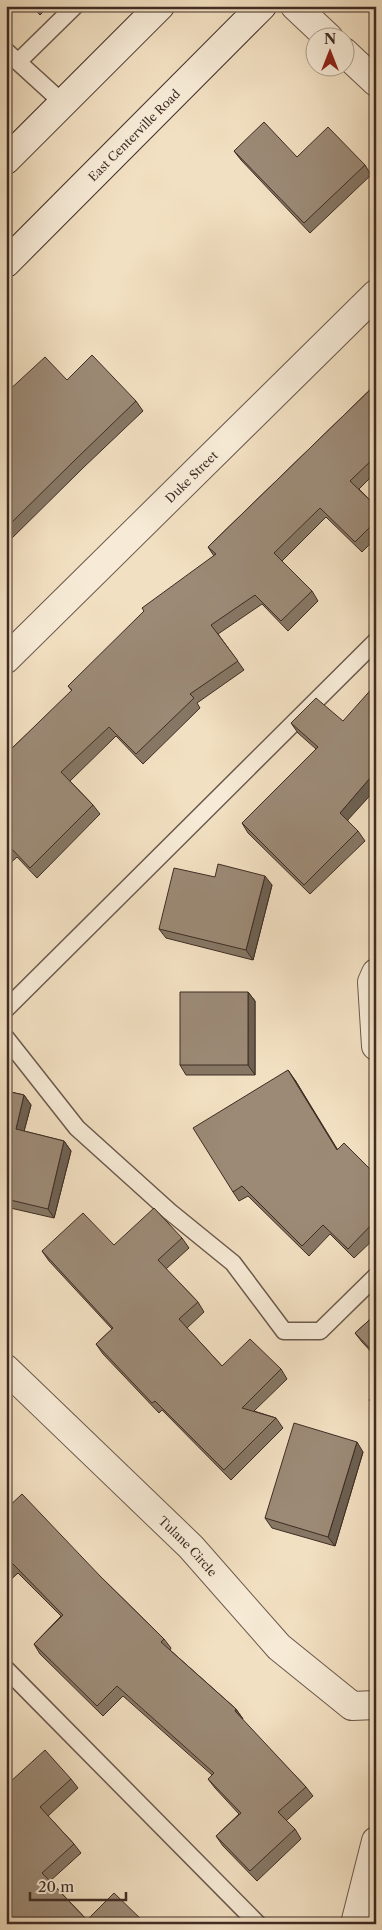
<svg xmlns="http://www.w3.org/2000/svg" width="382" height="1930" font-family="'Libre Caslon Text',serif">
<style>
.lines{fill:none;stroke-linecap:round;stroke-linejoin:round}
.service-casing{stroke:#6c594c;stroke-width:19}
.minor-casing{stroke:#6c594c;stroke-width:30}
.secondary-casing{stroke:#3f2c24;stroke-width:30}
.service{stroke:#f7ebd7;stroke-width:16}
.minor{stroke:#f7ebd7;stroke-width:28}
.secondary{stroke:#f7ebd7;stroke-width:28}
.wall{fill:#867765;stroke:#3f2c24}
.shaded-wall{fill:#6d6153;stroke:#3f2c24}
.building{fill:#9c8a76;stroke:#3f2c24}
.labels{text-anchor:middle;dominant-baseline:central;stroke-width:4.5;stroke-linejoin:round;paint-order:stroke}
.street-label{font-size:12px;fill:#3f2c24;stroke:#f7ebd7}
</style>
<rect width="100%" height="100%" fill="#f2e0c2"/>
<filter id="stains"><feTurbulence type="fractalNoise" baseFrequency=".004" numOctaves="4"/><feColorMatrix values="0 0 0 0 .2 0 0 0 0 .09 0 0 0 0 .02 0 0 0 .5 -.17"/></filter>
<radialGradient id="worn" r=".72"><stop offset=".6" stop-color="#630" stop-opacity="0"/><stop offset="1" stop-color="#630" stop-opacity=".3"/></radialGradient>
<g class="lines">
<!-- service casing -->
<g class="service-casing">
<path id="service" d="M6,51l57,52
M18,62l57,-56
M6,1009l370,-368
M6,1038l71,90 92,83 64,52 51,68h36l56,-55
M6,1669l252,255"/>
</g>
<!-- minor casing -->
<g class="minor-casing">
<g id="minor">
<path d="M295,6l34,32"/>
<path d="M344,52l32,30"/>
<path id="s1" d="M6,659l370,-365"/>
<path d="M376,973l-4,9 4,64"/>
<path id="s2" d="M6,1369l185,178 88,100 73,59 24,-1"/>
<path d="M355,1924l21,-83"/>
</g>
</g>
<!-- secondary casing -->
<g class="secondary-casing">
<g id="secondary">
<path d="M6,160l154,-154"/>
<path id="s3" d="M6,263l256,-257"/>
</g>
</g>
<!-- service -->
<use href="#service" class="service"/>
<!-- minor -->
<use href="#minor" class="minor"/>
<!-- secondary -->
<use href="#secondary" class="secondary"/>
</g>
<!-- wall -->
<path class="wall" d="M32,6h17l-9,9z
M234,151l63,6 68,8 6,10 -61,58 -69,-73z
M67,380l69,21 7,10 -59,56 -78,77v-151z
M376,384v88l-17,17 17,17v32l-14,14 -36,-35 -44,44 30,30 6,10 -30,30 -26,-27 -44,30 26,36 -47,33 3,5 -57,56 -27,-28 -46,45 23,24 7,9 -63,64 -20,-21 -11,10v-113l66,-63 -4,-5 146,-130 -6,-9z
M316,698l32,123 10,10 7,10 -55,53 -62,-61 -6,-10 74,-74 -18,-16 -7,-10z
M215,877l57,8 -19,75 -87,-22 -7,-9z
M248,992l7,9v74h-69l-6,-10z
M295,1080l42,70 39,25v62l-22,21 -24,-24 -21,22 -61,-60 -9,5 -6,-9z
M6,1091l18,4 7,10 -7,26 40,10 7,10 -17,67 -48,-11z
M182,1238l7,10 -23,21 32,33 6,10 -17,16 35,38 59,3 6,10 -33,32 22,7 7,10 -52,52 -69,-70 -3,3 -56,-59 -7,-10 16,-15 -63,-68 -7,-10 72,-6z
M376,1314v43l-14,-15 -7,-9z
M363,1452l-28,94 -63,-18 -7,-10z
M6,1509l95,68 63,62 7,9 -1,2 66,59 7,10 -1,1 64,67 7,9 -27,25 9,8 6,10 -44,42 -34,-35 -7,-10 23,-22 -24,-26 -7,-9 4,-4 -89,-79 -20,20 -63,-62 -6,-10 27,-28 -43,-43 -12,11z
M6,1779l4,3 61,-3 7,9 -30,28 26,28 7,9 -31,28 37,39 57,2 1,2h-131l-8,-8z"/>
<!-- shaded-wall -->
<path class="shaded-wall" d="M376,771v18l-30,33 -6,-9z
M265,876l7,9 -19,75 -7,-10z
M248,992l7,9v74l-7,-10z
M288,1070l7,10 49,80 -7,-10z
M24,1095l7,10 -9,34 -6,-10z
M64,1141l7,10 -17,67 -6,-9z
M357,1442l6,10 -28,94 -7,-9z
M236,1709l7,10 -2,2 -6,-10z"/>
<!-- building -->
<path class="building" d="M264,122l33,35 31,-30 37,38 -61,58 -70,-72z
M92,355l44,46 -59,57 -71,70v-135l39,-36 22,23z
M376,384v72l-26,25 26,25v15l-21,21 -35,-34 -46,45 38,38 -31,30 -26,-26 -44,30 27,36 -48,33 4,4 -58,56 -27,-27 -48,45 32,33 -63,63 -20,-21 -4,4v-97l66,-64 -4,-4 76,-75 -2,-3 74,-54 -8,-7z
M376,684v87l-36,42 18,18 -54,54 -62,-62 76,-76 -27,-24 25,-25 27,23z
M218,864l47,12 -19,74 -87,-21 15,-61 41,9z
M180,992h68v73h-68z
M288,1070l49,80 7,-7 32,32v45l-28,29 -25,-24 -21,21 -60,-60 -9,6 -40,-64z
M6,1091l18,4 -8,34 48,12 -16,68 -42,-10z
M154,1208l28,30 -24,22 40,42 -19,17 43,47 28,-27 31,30 -39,39 34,10 -52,52 -69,-69 -3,2 -56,-59 17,-16 -71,-77 41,-38 31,32z
M376,1314v41l-21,-22z
M376,1394v13l-7,-7z
M294,1423l63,19 -29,95 -63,-19z
M22,1494l79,83 63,62 -3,3 75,67 -1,2 71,76 -28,25 17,17 -45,42 -34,-35 25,-23 -33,-34 6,-6 -97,-87 -20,20 -63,-62 29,-29 -51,-52 -6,5v-59z
M45,1750l26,29 -31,28 34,37 -32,29 45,47 27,-27 30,29 -1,2h-127l-10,-11v-134l4,3z"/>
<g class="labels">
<!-- street labels -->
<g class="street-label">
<text stroke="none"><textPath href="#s3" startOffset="181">East Centerville Road</textPath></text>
<text stroke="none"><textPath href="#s1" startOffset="260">Duke Street</textPath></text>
<text stroke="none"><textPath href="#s2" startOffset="254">Tulane Circle</textPath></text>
</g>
</g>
<!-- margin -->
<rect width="382" height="1930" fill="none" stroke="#f2e0c2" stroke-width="25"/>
<rect x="8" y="8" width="367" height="1915" fill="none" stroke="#3f2c24" stroke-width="2.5"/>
<rect x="12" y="12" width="357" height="1905" fill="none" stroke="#3f2c24"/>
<!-- north arrow -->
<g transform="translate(330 52)"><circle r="24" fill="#f7ebd7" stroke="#ad9f8f"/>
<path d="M0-4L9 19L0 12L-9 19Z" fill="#8f2418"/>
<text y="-8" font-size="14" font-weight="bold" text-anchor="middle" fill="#3f2c24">N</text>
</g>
<!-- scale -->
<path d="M30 1892v8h96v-8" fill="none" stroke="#3f2c24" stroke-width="2.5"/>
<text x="38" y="1892" font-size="15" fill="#3f2c24" stroke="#f7ebd7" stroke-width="4" paint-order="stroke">20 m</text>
<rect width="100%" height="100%" filter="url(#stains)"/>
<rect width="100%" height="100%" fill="url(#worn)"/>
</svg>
